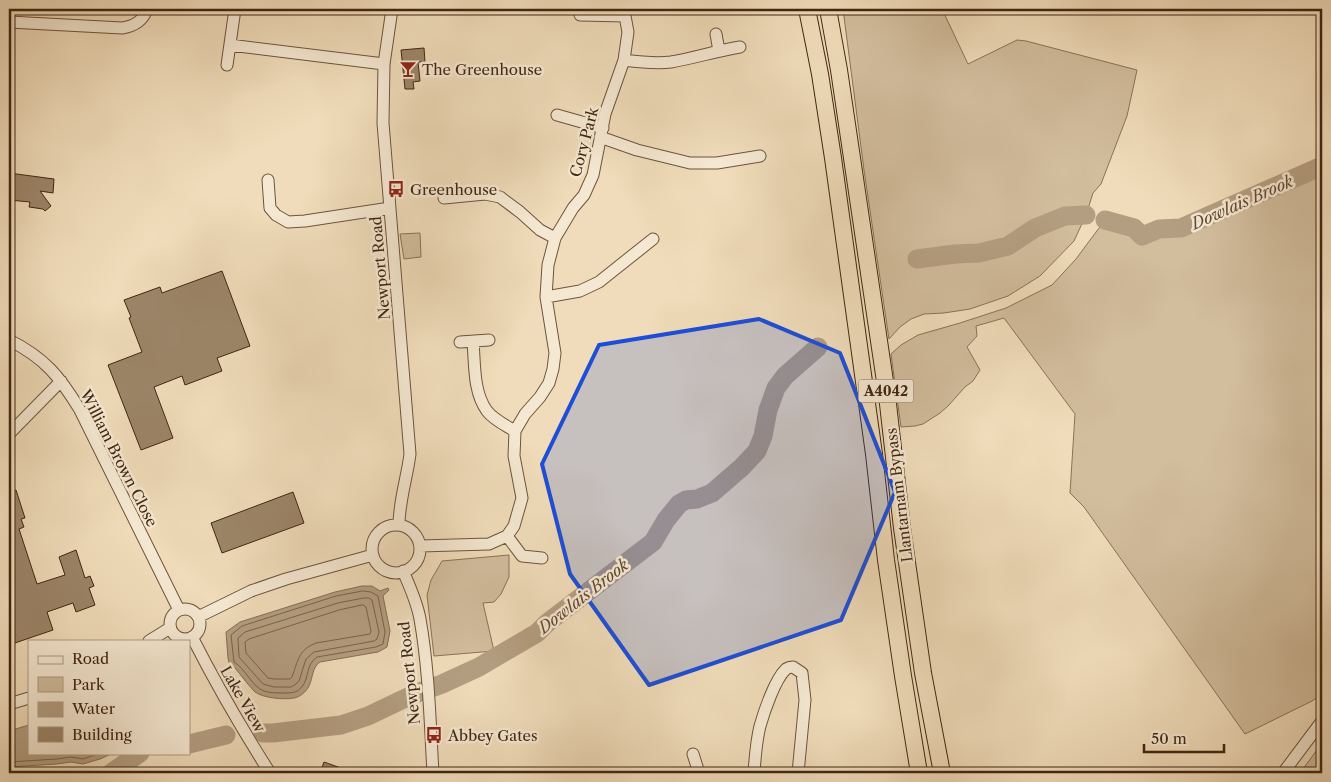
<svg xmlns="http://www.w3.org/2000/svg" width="1331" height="782" font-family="'Libre Caslon Text',serif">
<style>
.green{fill:#d2bd9d;stroke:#8a7257}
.water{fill:#b49e81;stroke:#866e54}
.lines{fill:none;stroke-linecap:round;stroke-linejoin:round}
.shore{stroke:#7a6249;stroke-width:1}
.river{stroke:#b49e81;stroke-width:19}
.building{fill:#9c8569;stroke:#412611}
.minor-casing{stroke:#6d543b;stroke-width:13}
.highway-casing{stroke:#412611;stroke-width:18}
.minor{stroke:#f5e8d2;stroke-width:11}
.highway{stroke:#f0dcba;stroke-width:16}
.marked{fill:#1d4ed8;fill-opacity:0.2;stroke:#1d4ed8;stroke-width:4;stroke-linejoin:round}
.labels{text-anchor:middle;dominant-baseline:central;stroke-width:5;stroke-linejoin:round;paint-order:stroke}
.shield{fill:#f5e8d2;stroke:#77604b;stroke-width:1}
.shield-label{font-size:14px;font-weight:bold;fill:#412611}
.poi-label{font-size:15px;fill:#412611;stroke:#f5e8d2;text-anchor:start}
.street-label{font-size:15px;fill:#412611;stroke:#f5e8d2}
.water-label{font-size:16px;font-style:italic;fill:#644a33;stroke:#f5e8d2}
</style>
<rect width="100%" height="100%" fill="#f0dcba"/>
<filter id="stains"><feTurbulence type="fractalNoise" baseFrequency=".004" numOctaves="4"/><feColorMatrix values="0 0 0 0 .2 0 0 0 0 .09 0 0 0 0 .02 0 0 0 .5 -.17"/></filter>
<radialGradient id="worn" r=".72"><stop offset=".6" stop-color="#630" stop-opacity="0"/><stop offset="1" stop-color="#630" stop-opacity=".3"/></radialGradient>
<!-- green -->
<path class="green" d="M843,9h99l26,55 49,-24 9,1 111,29 -10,46 -26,68 -8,9 -7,22 -12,26 -34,35 -32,20 -38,13 -26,4 -20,1 -13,5 -11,8 -11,12 -25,-169z
M1322,166v528l-10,7 -67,33 -161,-227 -14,-14 5,-79 -71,-96 -28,8 1,10 -10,11 13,23 -7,11 -8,6 -17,19 -8,7 -17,11 -8,2 -14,1 -10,-73 10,-9 17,-10 42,-12 46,-15 46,-23 24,-26 29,-39 29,8 8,8 17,-7 22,-1z
M420,233l1,24 -17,2 -4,-25z
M509,555v22l-8,17 -7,8 -11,1 11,48 -60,5 -7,-61 4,-15 11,-19z
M1322,743v30h-22z"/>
<!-- water -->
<path class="water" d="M362,586h10l8,5 8,-3 1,2 -6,6 7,35 -3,16 -9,5 -58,10c-8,5 -7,16 -11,24 -3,6 -9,11 -15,12 -10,2 -31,0 -39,-6 -7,-7 -14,-17 -20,-24l-5,-1 -2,-9 -2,-26 14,-10 95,-30z
M29,725v28h84l-13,6 -17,5 -12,-2 -14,2 -48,3v-36z"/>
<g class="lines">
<!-- shore -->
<path class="shore" d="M363,591l8,1 7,4 7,36 -2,12 -7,3 -59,10c-12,8 -7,21 -16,31 -4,5 -11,5 -18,5 -6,0 -13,0 -19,-2 -12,-4 -19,-23 -30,-29l-3,-27 11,-9 94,-30z
M364,598h5l3,2 7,32 -2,7 -3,2 -60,11 -8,7 -7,22 -3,3 -5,3h-17l-11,-3 -24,-27 -1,-19 7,-6 93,-29z
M363,605l3,2 5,24 -1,3 -54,9c-18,7 -18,18 -24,34l-2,2h-16l-6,-1 -22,-25 -1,-11 4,-3 90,-29z
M9,762l48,-3 14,-2 12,2 17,-6"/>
<!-- river -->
<path class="river" d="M1105,220l29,8 8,8 17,-7 22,-1 141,-62
M917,259l38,-5 24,-1 29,-7 27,-18 30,-12 21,-1
M263,733h10l68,-8 27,-9 44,-21 30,-11 37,-17 58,-34 10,-10 106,-81 13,-22 13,-16 7,-4 11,-1 15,-6 30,-26 15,-16 6,-15 5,-26 8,-22 9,-12 33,-29
M189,744l37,-9
M111,773l29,-20"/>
</g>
<!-- building -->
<path class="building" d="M424,48l1,14h-7l2,19 -7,1 1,7h-9l-4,-39z
M9,173l45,6 -1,14 -13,-2 11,15 -6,5 -2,-2 -14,-2 1,-5 -21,-2z
M222,271l28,75 -33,12 5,13 -37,14 -3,-9 -28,11 19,51 -32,12 -33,-85 34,-13 -13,-34 2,-1 -7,-17 36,-13 2,6z
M16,490l9,28 -4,1 3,8 -5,2 18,55 28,-9 -6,-18 17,-7 9,28 5,-2 4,10 -5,2 6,17 -19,7 -3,-9 -26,9 6,18 -44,15v-152z
M293,492l11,31 -82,30 -11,-30z
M324,762l28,10v1h-32z"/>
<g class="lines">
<!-- minor casing -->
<g class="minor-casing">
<path id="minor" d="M392,9l-8,55 -1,59 27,331c-3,24 -11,47 -11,71
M9,22l113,6c13,-2 21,-7 25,-19
M716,34l3,17
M230,45l154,19
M624,60c15,2 31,4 47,2 23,-4 45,-11 69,-15
M227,65l8,-56
M557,115l46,13
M600,137l37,13 53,13h27l43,-7
M268,180l2,28 6,7 12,7 17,-1 85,-13
M444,198l41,-4 15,3 20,15 20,18 15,8
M546,297l34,-6 19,-9 54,-43
M9,340c36,18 51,37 71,70l99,200
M460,342l29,-2
M473,342c2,22 0,50 14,69 7,9 18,14 28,20
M9,434l52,-53
M372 549a24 24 0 1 1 48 0a24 24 0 1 1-48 0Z
M507,536l15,20 20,2
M420,546l69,-2 18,-8 7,-10 8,-28 -8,-42 1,-25 10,-17 15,-17 9,-14 4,-14 2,-16 -9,-56 2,-32 7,-27 18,-30 11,-13 9,-20 12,-61 19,-54 4,-28 -3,-16 -45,-1
M403,571c7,16 14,31 17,48 9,51 10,103 13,154
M170 624a15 15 0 1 1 30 0a15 15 0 1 1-30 0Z
M198,617l53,-26 35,-12 87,-24
M192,637c24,47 50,92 78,136
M149,641l21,-13
M9,704l20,-6
M693,754l6,19
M754,773c1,-15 2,-31 6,-47 4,-14 15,-47 26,-57 3,-2 4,-2 7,-2l9,6 3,27 -7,73
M1283,773l39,-52"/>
</g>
<!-- highway casing -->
<g class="highway-casing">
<path id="highway" d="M807,9l13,65 13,84 41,296 12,106 17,116 16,97
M828,9l11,61 48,325 15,133 21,145 19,100"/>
</g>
<!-- minor -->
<use href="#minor" class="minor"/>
<!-- highway -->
<use href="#highway" class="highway"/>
</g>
<!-- marked area -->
<path class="marked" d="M759,319l81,34 55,139 -54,128 -192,65 -79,-111 -28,-110 57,-119z"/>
<!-- icons -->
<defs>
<g id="bar-bare" transform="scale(1.35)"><path d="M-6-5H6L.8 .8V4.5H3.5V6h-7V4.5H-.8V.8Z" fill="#8f2418" stroke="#f5e8d2" stroke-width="2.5" paint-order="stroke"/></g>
<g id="bus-bare" transform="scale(1.35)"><path d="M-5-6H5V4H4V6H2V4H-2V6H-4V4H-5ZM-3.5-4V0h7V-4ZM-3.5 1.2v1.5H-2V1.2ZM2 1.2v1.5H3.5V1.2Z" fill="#8f2418" stroke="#f5e8d2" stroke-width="2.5" paint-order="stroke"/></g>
</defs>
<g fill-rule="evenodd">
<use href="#bar-bare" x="408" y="69"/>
<use href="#bus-bare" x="396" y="189"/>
<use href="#bus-bare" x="434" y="735"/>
</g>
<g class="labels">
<!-- shield labels -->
<rect class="shield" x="858.5" y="379.5" width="55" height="23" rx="4"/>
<g class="shield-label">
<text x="886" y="391">A4042</text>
</g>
<!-- poi labels -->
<g class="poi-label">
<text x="422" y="69">The Greenhouse</text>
<text x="410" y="189">Greenhouse</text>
<text x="448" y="735">Abbey Gates</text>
</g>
<!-- street labels -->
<g class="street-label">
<text transform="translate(584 142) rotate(-75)">Cory Park</text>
<text transform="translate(380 268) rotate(-95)">Newport Road</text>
<text transform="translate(119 458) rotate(63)">William Brown Close</text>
<text transform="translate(899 495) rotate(-97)">Llantarnam Bypass</text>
<text transform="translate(409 673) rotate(-96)">Newport Road</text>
<text transform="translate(243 699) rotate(60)">Lake View</text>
</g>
<!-- water labels -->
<g class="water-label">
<text transform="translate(1242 202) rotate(-24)">Dowlais Brook</text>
<text transform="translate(583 596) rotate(-38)">Dowlais Brook</text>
</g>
</g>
<!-- margin -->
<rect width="1331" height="782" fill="none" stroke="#f0dcba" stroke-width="30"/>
<rect x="10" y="10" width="1311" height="762" fill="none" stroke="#412611" stroke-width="2.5"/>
<rect x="15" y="15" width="1301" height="752" fill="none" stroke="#412611"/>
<!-- legend -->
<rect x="28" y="640" width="162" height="115" fill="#f5e8d2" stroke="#ad9a85"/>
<rect x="38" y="656" width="25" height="8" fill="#f5e8d2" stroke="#ad9a85"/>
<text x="72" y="664" font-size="15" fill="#412611">Road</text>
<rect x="38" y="677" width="25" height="15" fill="#d2bd9d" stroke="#ad9a85"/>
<text x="72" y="690" font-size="15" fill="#412611">Park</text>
<rect x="38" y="702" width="25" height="15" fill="#b49e81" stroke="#ad9a85"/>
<text x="72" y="714" font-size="15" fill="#412611">Water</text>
<rect x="38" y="727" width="25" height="15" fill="#9c8569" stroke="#ad9a85"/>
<text x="72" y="740" font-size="15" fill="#412611">Building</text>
<!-- scale -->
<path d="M1144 744v8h80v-8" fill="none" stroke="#412611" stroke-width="2.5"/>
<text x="1151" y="744" font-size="15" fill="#412611" stroke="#f5e8d2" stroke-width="4" paint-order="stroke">50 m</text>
<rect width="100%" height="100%" filter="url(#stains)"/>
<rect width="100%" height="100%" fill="url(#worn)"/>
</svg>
